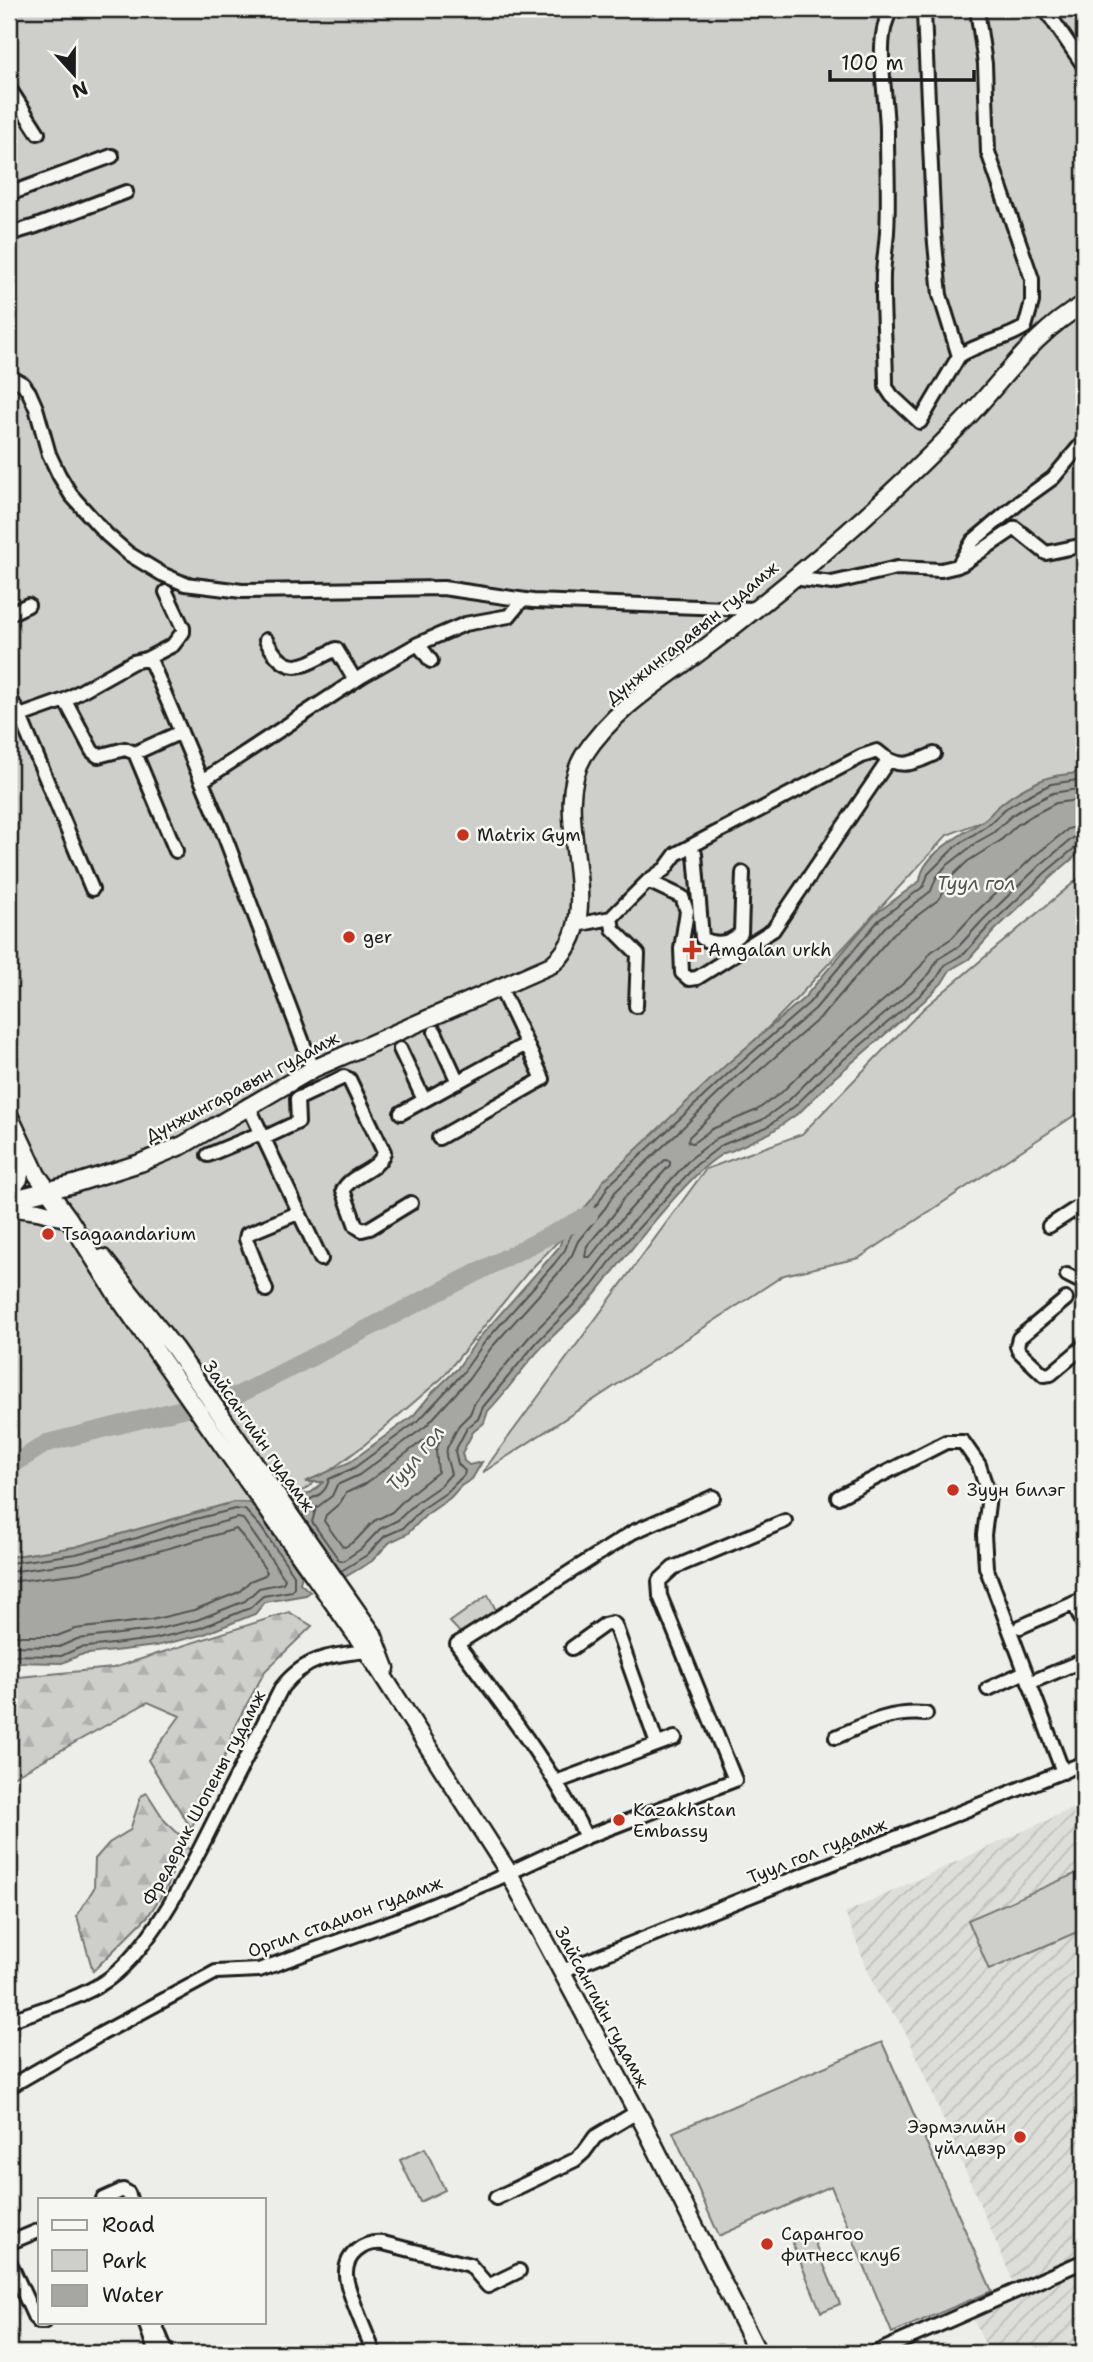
<svg xmlns="http://www.w3.org/2000/svg" width="1093" height="2362" font-family="'Shantell Sans',sans-serif">
<style>
.industrial{fill:url(#industrial-furrows)}
.green{fill:#cececb;stroke:#757574;stroke-width:2}
.forest{fill:url(#forest-firs);stroke:#757574;stroke-width:2}
.water{fill:#a6a6a3;stroke:#6f6f6d;stroke-width:2}
.lines{fill:none;stroke-linecap:round;stroke-linejoin:round}
.shore{stroke:#535352;stroke-width:2}
.stream{stroke:#6f6f6d;stroke-width:2.5}
.river{stroke:#a6a6a3;stroke-width:18}
.minor-casing{stroke:#1c1c1c;stroke-width:18}
.major-casing{stroke:#1c1c1c;stroke-width:21}
.minor{stroke:#f6f6f2;stroke-width:12}
.major{stroke:#f6f6f2;stroke-width:16}
.poi-dot{fill:#c8321e;stroke:#f6f6f2;stroke-width:2.5}
.labels{text-anchor:middle;dominant-baseline:central;stroke-width:5;stroke-linejoin:round;paint-order:stroke}
.street-label{font-size:18px;fill:#1c1c1c;stroke:#f6f6f2}
.poi-label{font-size:18px;fill:#1c1c1c;stroke:#f6f6f2;text-anchor:start}
.water-label{font-size:19px;font-style:italic;fill:#535352;stroke:#f6f6f2}
</style>
<defs>
<pattern id="industrial-furrows" width="10" height="10" patternUnits="userSpaceOnUse" patternTransform="scale(1.75)"><rect width="10" height="10" fill="#ddddda"/><path d="M-1 1l2-2M0 10L10 0M9 11l2-2" fill="none" stroke="#bdbdba"/></pattern>
<pattern id="forest-firs" width="22" height="20" patternUnits="userSpaceOnUse" patternTransform="scale(1.75)"><rect width="22" height="20" fill="#cececb"/><path d="M5 1l3.5 6h-7zM16 11l3.5 6h-7z" fill="#b0b0ae"/></pattern>
</defs>
<rect width="100%" height="100%" fill="#edede9"/>
<filter id="ink" filterUnits="userSpaceOnUse"><feTurbulence type="fractalNoise" baseFrequency=".0143" numOctaves="2"/><feDisplacementMap in="SourceGraphic" scale="14" xChannelSelector="R" yChannelSelector="G"/><feConvolveMatrix kernelMatrix="1 2 1 2 8 2 1 2 1" color-interpolation-filters="sRGB"/></filter>
<g filter="url(#ink)">
<!-- industrial -->
<path class="industrial" d="M1084,1803v550h-95l-22,-47 47,-22 -106,-247 -11,-19 -20,-24 -32,-81z"/>
<!-- green -->
<path class="green" d="M9,9h1075v757l-41,31 -96,38 -149,162 -270,275 -86,106 -79,68 -59,44 -53,13 -17,-1 -159,45 -66,10z
M1084,874v235l-225,149 -75,17 -302,198 224,-304 96,-35 122,-126z
M488,1595l9,17 -35,23 -12,-13z
M1084,1870v59l-95,41 -21,-50z
M882,2042l110,249 -100,42 -61,-147 -112,50 -46,-104z
M425,2148l20,42 -25,12 -20,-42z
M811,2234l29,70 -19,8 -29,-70z"/>
<!-- forest -->
<path class="forest" d="M289,1612l23,14 -47,45 -29,53 -20,57 -25,47 -43,-68 32,-44 -32,-14 -139,77v-101l104,-10z
M147,1793l18,28 17,16 9,16 -2,4 -12,2 -9,26 -20,31 -55,55 -16,-55 17,-28 1,-29 14,-16 21,-13 11,-34z"/>
<!-- water -->
<path class="water" d="M1084,772v77l-33,28 -57,54 -25,28 -19,11 -8,13 -18,18 -90,77 -34,34 -30,21 -39,18c-29,3 -112,115 -135,142 -16,19 -36,35 -53,53 -20,20 -35,45 -55,65l-4,12 -11,9 -11,21 2,8 5,4 13,-3 -10,17 -11,7 -11,12 -24,17 -19,19 -17,8 -18,19 -37,22 -46,-67 14,-8 -18,3 -6,-9 33,-10 11,-10h-18l45,-20 64,-47 18,-22 25,-24 21,-30 70,-79 11,-13 5,-14 29,-35 9,-16 125,-118 77,-66 70,-83 46,-34c2,-28 44,-47 64,-61 6,-4 10,-11 16,-15 13,-11 31,-21 47,-27 11,-4 26,-4 37,-6z
M234,1502l17,1 51,72 -2,8 10,9 -4,3 -41,7 -10,12 -53,21 -46,11 -76,9 -18,8 -53,-1v-105l66,-10z"/>
<g class="lines">
<!-- shore -->
<path class="shore" d="M1084,788l-31,5 -26,13 -16,10 -18,17 -16,9 -32,25 -9,11 -5,13 -46,36 -70,82 -78,67 -122,116 -9,15 -28,34 -6,14 -11,15 -70,78 -23,32 -42,46 -67,49 -22,10 -5,11 -16,12 -4,14 27,38 4,1 18,-12 19,-20 18,-9 19,-18 23,-16 11,-12 -5,-18 1,-8 12,-23 11,-11 5,-12 55,-66 55,-55 32,-42 73,-80 27,-21 45,-18 27,-20 34,-34 90,-76 17,-17 8,-14 21,-13 24,-26 57,-55 33,-27 11,-3
M1084,799l-28,4 -23,12 -16,10 -17,16 -32,20 -21,20 -3,10 -6,9 -45,34 -71,82 -78,68 -55,53 -1,5 5,1 19,-14 45,-19 25,-18 34,-34 89,-76 16,-16 10,-14 21,-14 23,-25 58,-56 35,-28 16,-4
M665,1160l5,1v4l-61,68 -19,24h-5l2,-11 27,-32 9,-15z
M440,1428l3,4 -7,18 2,22 -28,22 -18,18 -18,9 -19,20 -10,6 -3,-1 -18,-25 2,-6 14,-12 6,-10 19,-9z
M303,1516l3,-5v-10c12,-5 20,-8 23,-22l25,-11 65,-48 43,-46 22,-31 70,-79 11,-14 5,-14 29,-34 9,-16 124,-116 77,-67 70,-83 45,-34 4,-12 28,-28 32,-21 17,-16 18,-11 28,-14 33,-5
M9,1563l67,-9 61,-16 39,-14 59,-15 10,1 15,16 34,49v12l-2,4 -29,5 -13,12 -50,20 -46,11 -75,9 -18,8 -52,-1
M341,1571l26,-16 18,-19 18,-8 19,-19 24,-16 18,-18 1,-4 -7,-7 -3,-13 12,-23 11,-9 5,-12 54,-65 55,-56 31,-41 73,-80 26,-20 45,-18 28,-21 34,-34 90,-76 18,-18 8,-13 20,-12 24,-27 57,-54 31,-26 7,-2
M9,1572l70,-10 158,-44 6,1 42,60 -2,4 -24,5 -14,13 -48,19 -44,10 -76,9 -18,8 -50,-1
M9,1582l72,-9 155,-44 8,9 23,34 -2,3 -15,6 -11,11 -45,18 -43,10 -76,9 -18,7h-48"/>
<!-- stream -->
<path class="stream" d="M161,567c59,25 129,17 191,16
M401,583l46,-2 48,7"/>
<!-- river -->
<path class="river" d="M9,1467l38,-24 191,-48 351,-180"/>
<!-- minor casing -->
<g class="minor-casing">
<path id="minor" d="M892,9c-20,28 -4,92 -5,126 0,32 2,65 0,97 -1,14 -3,28 -4,42 -1,38 3,76 3,113l6,9 28,26 39,-66c21,-14 46,-16 66,-29l7,-25v-23l-44,-127 -3,-88 -8,-55
M921,9l3,4 10,220 6,62 19,61
M1045,9l39,57
M9,88l29,45
M9,194l103,-38
M9,234l27,-8 90,-34
M9,376l14,8 6,8 7,16 13,46 10,21 12,20 36,40 22,19 33,20 23,10 57,7 201,-3 90,13 220,8
M962,564l53,-36 31,25 38,-8
M793,578l39,5 65,-15 44,2 17,-4 15,-25 48,-40 32,-23 31,-37
M9,614l19,-9
M266,640c21,40 37,26 70,9l19,31
M418,644l13,17
M146,659l27,-14 10,-13v-4l-17,-36
M9,696l11,20
M65,700l27,51 6,5 27,-7 10,4 46,-21
M135,753l41,98
M202,781l160,-105 56,-32 47,-20 44,-8 13,-16
M695,854l7,84c14,8 27,6 39,-5l2,-60
M648,881l34,16 5,14 -6,38 1,24 7,6 8,-1 76,-48 115,-169
M92,889l-72,-173 45,-16 68,-38 13,-3 6,5 70,165 91,240
M611,918l2,11 25,25 -2,52
M576,925l35,-7 37,-37 17,-12 11,-15 186,-98 15,-5c21,19 33,14 57,3
M435,1032l23,50
M400,1049l24,51
M248,1105l73,154
M401,1113l125,-69
M264,1138l34,-16 -1,-23 47,-22 5,2 35,73c-6,20 -32,21 -41,38l13,36 6,4 8,-2 41,-25
M439,1138l104,-59 -43,-92
M208,1155l53,-22
M1049,1226l28,-18 7,10
M1067,1275l10,5h7
M266,1290l-20,-51 1,-5 51,-21
M1066,1299l-47,39 -2,8 2,5 25,24 7,-1 33,-28
M838,1497l108,-55h17l16,23 10,31 -5,39 2,32 77,205
M1074,1603l10,23
M1020,1627l64,-28
M572,1648l32,-23 8,-2 3,2 42,119
M1029,1683l55,-23
M988,1689l37,-17
M836,1737c32,-14 54,-26 90,-23
M556,1782l119,-44
M586,1837c-34,-70 -83,-131 -129,-193l176,-112 80,-35
M562,1971l522,-208
M9,2021c33,-13 80,-24 107,-48 44,-39 77,-110 103,-162 21,-42 42,-83 63,-124 24,-30 49,-32 85,-36
M9,2087l92,-53 115,-62 43,-2 135,-49 100,-41 92,-43 149,-57 -75,-184 -1,-15 14,-13 112,-47
M496,2198l79,-38 9,-8 11,-15 42,-25
M103,2199l20,-9 5,3 2,6
M9,2243l31,-13
M9,2261l26,57 4,4h5
M145,2322l11,31
M154,2322l13,31
M374,2353c-6,-16 -28,-64 -28,-78 -1,-21 18,-34 37,-32l87,22 18,21 31,-15
M875,2353l209,-92"/>
</g>
<!-- major casing -->
<g class="major-casing">
<path id="major" d="M9,1115l28,60 32,44 49,78 249,354 142,222 136,254 113,226
M9,1192l10,-13 6,-28
M9,1200l65,-16 66,-21 43,-18 130,-76 238,-104c63,-49 -5,-148 33,-210 27,-42 70,-70 109,-98 95,-70 185,-148 267,-232 43,-43 70,-90 124,-121
M9,1207l29,4 31,8
M103,1258l72,91 181,261 17,24 13,34"/>
</g>
<!-- minor -->
<use href="#minor" class="minor"/>
<!-- major -->
<use href="#major" class="major"/>
</g>
</g>
<!-- markers -->
<g class="poi-dot">
<circle cx="463" cy="835" r="7"/>
<circle cx="349" cy="937" r="7"/>
<path d="M688.5 939.5h7v7h7v7h-7v7h-7v-7h-7v-7h7z"/>
<circle cx="48" cy="1234" r="7"/>
<circle cx="953" cy="1490" r="7"/>
<circle cx="619" cy="1820" r="7"/>
<circle cx="1020" cy="2137" r="7"/>
<circle cx="767" cy="2244" r="7"/>
</g>
<g class="labels">
<!-- street labels -->
<g class="street-label">
<text transform="translate(692 633) rotate(-39)">Дүнжингаравын гудамж</text>
<text transform="translate(242 1087) rotate(-28)">Дүнжингаравын гудамж</text>
<text transform="translate(259 1436) rotate(55)">Зайсангийн гудамж</text>
<text transform="translate(204 1798) rotate(-62)">Фредерик Шопены гудамж</text>
<text transform="translate(817 1851) rotate(-22)">Туул гол гудамж</text>
<text transform="translate(345 1917) rotate(-20)">Оргил стадион гудамж</text>
<text transform="translate(602 2007) rotate(62)">Зайсангийн гудамж</text>
</g>
<!-- poi labels -->
<g class="poi-label">
<text x="477" y="835">Matrix Gym</text>
<text x="363" y="937">ger</text>
<text x="708" y="950">Amgalan urkh</text>
<text x="62" y="1234">Tsagaandarium</text>
<text x="967" y="1490">Зуун билэг</text>
<text x="633" y="1810">Kazakhstan<tspan x="633" dy="21">Embassy</tspan></text>
<text x="1006" y="2127" text-anchor="end">Ээрмэлийн<tspan x="1006" dy="21">үйлдвэр</tspan></text>
<text x="781" y="2234">Сарангоо<tspan x="781" dy="21">фитнесс клуб</tspan></text>
</g>
<!-- water labels -->
<g class="water-label">
<text x="976" y="883">Туул гол</text>
<text transform="translate(415 1458) rotate(-51)">Туул гол</text>
</g>
</g>
<!-- margin -->
<rect width="1093" height="2362" fill="none" stroke="#f6f6f2" stroke-width="35"/>
<rect x="18" y="18" width="1058" height="2327" fill="none" stroke="#1c1c1c" stroke-width="2.5" filter="url(#ink)"/>
<!-- legend -->
<rect x="38" y="2198" width="228" height="126" fill="#f6f6f2" stroke="#9f9f9c" stroke-width="2"/>
<rect x="52" y="2220" width="35" height="10" fill="#f6f6f2" stroke="#9f9f9c" stroke-width="2"/>
<text x="102" y="2232" font-size="21" fill="#1c1c1c">Road</text>
<rect x="52" y="2250" width="35" height="21" fill="#cececb" stroke="#9f9f9c" stroke-width="2"/>
<text x="102" y="2268" font-size="21" fill="#1c1c1c">Park</text>
<rect x="52" y="2285" width="35" height="21" fill="#a6a6a3" stroke="#9f9f9c" stroke-width="2"/>
<text x="102" y="2302" font-size="21" fill="#1c1c1c">Water</text>
<!-- north arrow -->
<g transform="translate(74 74) rotate(159)" stroke="#f6f6f2" stroke-width="5" paint-order="stroke">
<path d="M0-5L12 26L0 18L-12 26Z" fill="#1c1c1c"/>
<text y="-10" font-size="19" font-weight="bold" text-anchor="middle" fill="#1c1c1c">N</text>
</g>
<!-- scale -->
<path d="M830 70v10h144v-10" fill="none" stroke="#1c1c1c" stroke-width="3.5"/>
<text x="841" y="70" font-size="21" fill="#1c1c1c" stroke="#f6f6f2" stroke-width="5" paint-order="stroke">100 m</text>
</svg>
